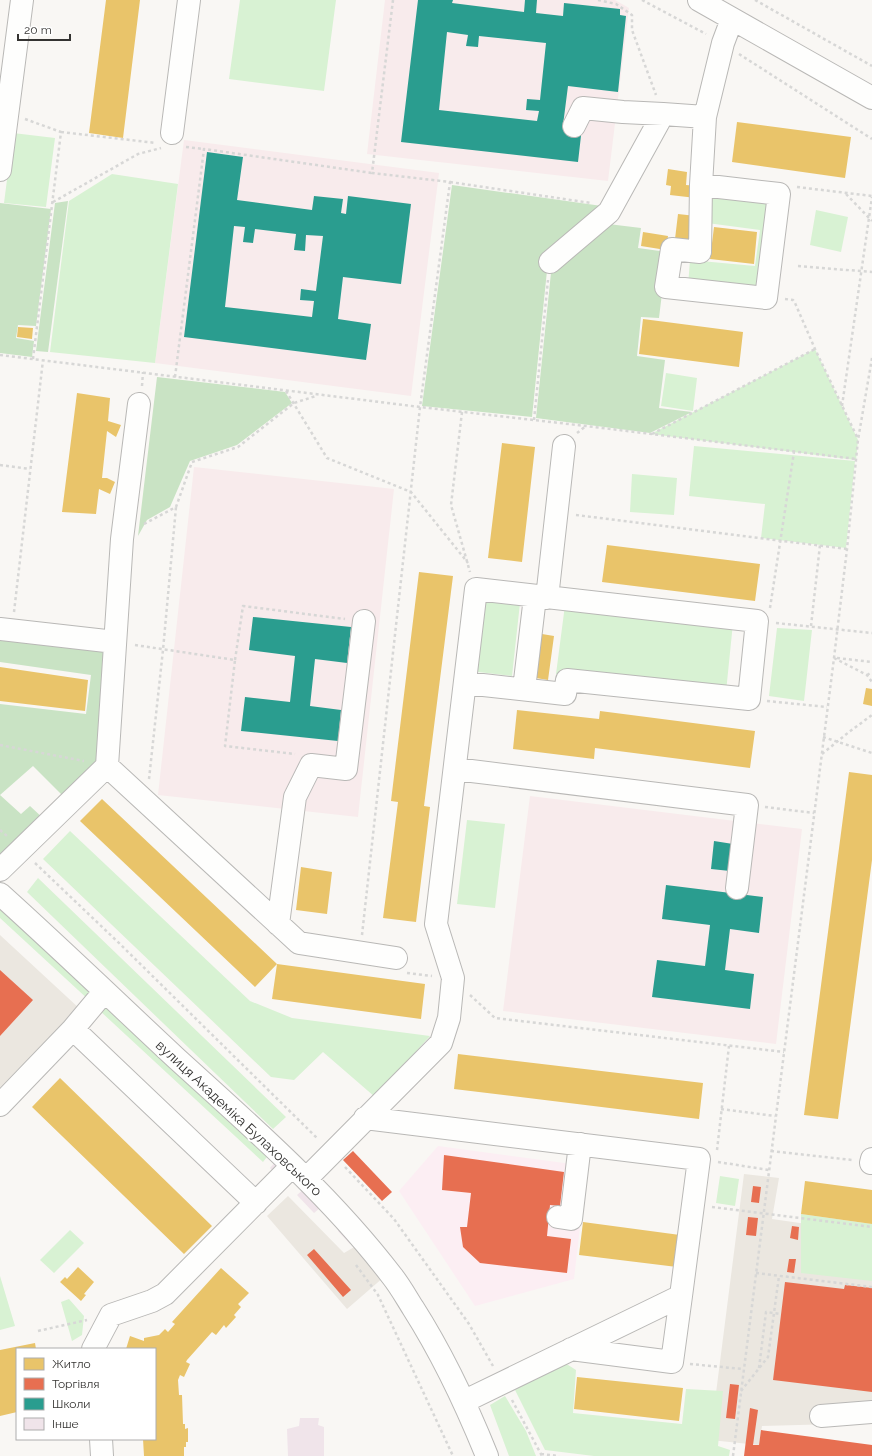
<svg xmlns="http://www.w3.org/2000/svg" width="872" height="1456" font-family="Raleway,sans-serif">
<style>
.built{fill:#ebe7e0}
.education{fill:#f8ebec}
.medical{fill:#fceef3}
.green{fill:#d8f2d3}
.forest{fill:#c9e3c4}
.homes{fill:#e9c46a}
.shops{fill:#e76f51}
.schools{fill:#2a9d8f;fill-rule:evenodd}
.building{fill:#f0e4ea}
.lines{fill:none;stroke-linecap:round;stroke-linejoin:round}
.minor-casing{stroke:#b9b8b6;stroke-width:24}
.path{stroke:#d7d7d6;stroke-width:2.5;stroke-dasharray:3 3;stroke-linecap:butt}
.minor{stroke:#fefefd;stroke-width:22}
.labels{text-anchor:middle;dominant-baseline:central;stroke-width:4;stroke-linejoin:round;paint-order:stroke}
.street-label{font-size:14px;fill:#343331;stroke:#fff}
</style>
<rect width="100%" height="100%" fill="#f9f7f4"/>
<!-- built -->
<path class="built" d="M0,935l80,74 -80,84z
M744,1174l35,4 -7,41 35,5 65,54v145l-110,3 -3,19 -49,-5z
M288,1196l56,57 12,-7 28,31 -37,32 -80,-93z"/>
<!-- education -->
<path class="education" d="M385,0h230l14,8 -21,173 -241,-27z
M184,140l255,33 -28,223 -256,-33z
M194,467l200,22 -36,328 -200,-22z
M530,796l272,33 -26,215 -273,-33z"/>
<!-- medical -->
<path class="medical" d="M438,1146l149,20 -13,113 -99,27 -76,-115z"/>
<!-- green -->
<path class="green" d="M240,0h96l-12,91 -95,-12z
M13,133l42,5 -9,69 -42,-4z
M112,174l66,10 -23,179 -105,-11 19,-151z
M711,188l66,8 -13,99 -76,-9 2,-26 65,6 5,-36 -53,-7z
M816,210l32,7 -7,35 -31,-7z
M815,349l43,91 -2,20 -205,-26z
M666,373l31,5 -4,33 -32,-5z
M694,446l161,15 -9,87 -85,-10 4,-34 -76,-8z
M632,474l45,4 -3,37 -44,-3z
M478,599l42,4 -8,73 -42,-5z
M565,605l168,18 -7,69 -170,-18z
M777,628l35,2 -8,71 -35,-5z
M467,820l38,4 -10,84 -38,-4z
M70,831l180,170 42,17 138,18 -55,61 -52,-45 -29,28 -23,-3 -228,-218z
M38,878l248,239 -13,12 -246,-237z
M0,906l100,84 -9,12 -91,-84z
M108,998l162,155 -7,9 -164,-152z
M720,1176l19,3 -4,27 -19,-3z
M801,1214l71,10v57l-71,-8z
M70,1230l14,13 -30,30 -14,-13z
M0,1276l15,50 -15,4z
M69,1299l15,17 -2,19 -10,6 -11,-39z
M565,1363l11,7 -3,43 109,11 4,-35 37,2 -5,55 12,4 -1,6h-135l-49,-6 -30,-60z
M505,1396l21,35 10,25h-27l-19,-51z"/>
<!-- forest -->
<path class="forest" d="M452,185l157,22 -61,54 -16,156 -110,-11z
M68,201l-20,151 -12,-1 19,-148z
M0,203l51,6 -15,117 -18,-1 -2,13 18,3 -2,16 -32,-4z
M600,223l41,5 -3,20 29,4 -8,66 -18,-1 -4,39 28,4 -6,48 33,4 -42,21 -114,-15 16,-155z
M157,377l128,15 7,11 -55,42 -47,16 -20,46 -23,13 -9,16z
M0,634l108,11 -7,117 -39,33 -29,-29 -33,29 21,19 9,-8 15,14 -45,37v-153l86,10 5,-39 -91,-13z"/>
<!-- homes -->
<path class="homes" d="M106,0h34l-17,138 -34,-5z
M737,122l114,15 -6,41 -113,-16z
M668,169l19,3 -1,13 12,1 -2,12 -26,-3 1,-9 -5,-1z
M678,214l18,2 -2,25 -19,-2z
M714,227l43,5 -3,32 -44,-5z
M643,232l25,4 -2,14 -25,-4z
M643,319l100,13 -4,35 -100,-13z
M18,327l15,1 -1,11 -15,-2z
M77,393l33,5 -2,23 13,4 -5,12 -9,-6 -5,47h5l8,4 -5,12 -11,-5 -3,25 -34,-2z
M502,443l33,4 -13,115 -34,-4z
M607,545l153,19 -5,37 -153,-19z
M419,572l34,4 -29,230 6,1 -14,115 -33,-4 15,-116 -7,-1z
M536,633l18,3 -6,44 -18,-3z
M0,667l88,13 -3,31 -85,-10z
M866,688l6,1v17l-9,-2z
M517,710l82,9 1,-8 155,20 -5,37 -155,-20 -1,11 -81,-10z
M849,772l23,3v85l-34,259 -34,-4z
M102,799l175,165 148,20 -4,35 -149,-20 5,-35 -22,23 -175,-166z
M301,867l31,5 -5,42 -31,-4z
M458,1054l245,29 -4,36 -245,-30z
M60,1078l152,148 -28,28 -152,-147z
M805,1181l67,9v34l-71,-10z
M583,1222l97,13 -3,32 -98,-12z
M78,1267l16,15 -10,12 2,1 -5,6 -21,-19 5,-5 2,2z
M221,1268l28,25 -11,11 3,3 -7,8 2,2 -10,11 -2,-3 -8,10 -4,-3 -25,28 -1,2 4,2 -6,13 -4,-2 -2,5 1,15h3l1,29h2v5l3,-1v14h-2v5h-2v9h-40l-1,-17h12v-90h-29l4,-13 14,5v-3l15,-3 6,-6 3,3 7,-8 -3,-2z
M35,1343l1,6h-19v63l-17,4v-66z
M577,1377l106,11 -4,33 -105,-12z"/>
<!-- shops -->
<path class="shops" d="M0,970l33,30 -33,36z
M353,1151l39,41 -10,9 -39,-41z
M444,1155l120,17 -4,34 -10,-1 -3,31 24,3 -4,34 -87,-10 -17,-16 -3,-20h7l4,-34 -29,-3z
M753,1186l8,1 -2,16 -8,-1z
M748,1217l10,1 -2,18 -10,-1z
M792,1226l7,1 -1,13 -8,-2z
M314,1249l37,41 -8,7 -36,-42z
M789,1259h7l-2,14 -7,-1z
M785,1282l59,7 1,-4 27,3v104l-99,-12z
M730,1384l9,1 -4,34 -9,-1z
M750,1408l8,2 -5,35h6l2,-15 111,15v11h-128z"/>
<!-- schools -->
<path class="schools" d="M418,0h35l-1,3 72,9 1,-12h12l-1,13 27,3 1,-13 56,6v6l6,1 -8,76 -50,-6 -5,39 19,2 -4,35 -177,-20zM447,32l21,3 -2,11 12,1 1,-11 67,7 -6,57 -13,-1 -1,11 13,1 -2,10 -98,-11z
M207,152l36,5 -6,43 75,10 2,-14 29,3 -2,14 5,1 2,-18 63,8 -10,80 -58,-7 -5,42 33,5 -5,36 -182,-23zM234,226l11,1 -2,15 10,1 2,-14 41,5 -2,16 11,1 1,-16 17,1 -7,55 -15,-2 -1,11 14,1 -2,16 -87,-10z
M253,617l98,10 -4,36 -32,-4 -5,47 31,4 -3,31 -97,-10 4,-34 45,5 5,-46 -46,-6z
M714,841l19,3 -3,27 -19,-2z
M666,885l97,12 -4,36 -29,-4 -5,41 29,4 -4,35 -98,-12 5,-37 48,6 5,-41 -48,-6z"/>
<!-- building -->
<path class="building" d="M278,1159l-1,16 -7,-7z
M304,1189l17,18 -7,6 -17,-18z
M344,1226l12,12 -6,6 -12,-13z
M300,1418h19l-1,7 6,2v29h-36l-1,-27 12,-3z"/>
<g class="lines">
<!-- minor casing -->
<g class="minor-casing">
<path id="minor" d="M699,0l173,98
M574,126l9,-18 40,4 40,2
M172,133l17,-133
M0,170l22,-170
M701,185l78,9 -13,104 -100,-11 6,-38 28,3 1,-67 4,-68 18,-74 9,-24
M550,262l59,-50 54,-98 42,3
M547,598l17,-152
M0,629l115,13
M524,689l11,-92
M107,766l15,-227 17,-135
M455,769l292,36 -10,83
M0,870l107,-104 192,177 97,15
M0,894c60,54 118,110 177,165 75,68 153,136 215,217 8,10 14,21 21,32 30,47 53,96 74,148
M278,924l17,-127 16,-32 35,4 18,-148
M73,1029l31,-37
M0,1105l73,-76 183,174
M365,1118l334,41 -18,137 -216,105
M871,1163l1,-4
M306,1179l135,-136 8,-25 4,-40 -17,-54 40,-335 281,32 -8,78 -182,-19 -2,14 -100,-11
M558,1217l13,2 9,-75
M93,1349l18,-34 41,-14 13,-7 127,-128
M571,1349l101,13 9,-66
M821,1416l51,-4
M101,1439l1,17"/>
</g>
<!-- path -->
<path class="path" d="M598,0l18,4 16,11v15l24,65
M642,0l64,34
M755,0l117,66
M739,54l133,85
M25,119l36,13 -28,227
M61,132l95,11
M186,147l18,2
M450,182l141,21
M797,187l75,9
M846,194l26,27
M53,202l85,-48 23,-6
M798,266l74,6
M785,299l8,1 2,3 20,46 43,90
M0,355l420,52 166,19 270,33
M175,377l29,-228 168,24
M142,386l1,-14
M286,391l41,67 84,34 57,71
M842,406l30,-209
M462,412l-11,93 19,67
M534,420l14,-140
M577,433l9,-7
M652,434l163,-85
M0,465l30,4
M576,515l271,34
M144,524l32,-17 16,-45 46,-15 56,-44 22,-7
M770,608l24,-156
M14,612l29,-252
M776,623l96,10
M811,626l9,-81
M135,645l100,15 -10,86 70,8
M834,658l33,17 5,7
M837,658l35,4
M235,660l8,-54 102,13
M867,675l5,-3
M767,701l60,6
M823,737l49,16
M0,745l84,16
M822,754l27,-22 23,-17
M149,779l14,-129 13,-143
M765,807l49,6
M0,830l7,6
M35,863l85,81 198,195
M362,935l58,-528 30,-225 -78,-9 21,-173
M407,973l25,3
M470,995l25,23 289,34
M721,1109l54,7
M717,1150l12,-104
M771,1151l81,9
M718,1162l51,8
M345,1167l49,52 75,105 24,42
M712,1207l160,20
M356,1265l22,30 75,161
M756,1273l116,14
M38,1331l49,-11
M690,1364l53,5
M759,1368l7,-56 15,2
M741,1391l27,-34 11,-81
M512,1400l30,56
M541,1454l18,2
M733,1456l101,-798 13,-109 11,-109 14,-82"/>
<!-- minor -->
<use href="#minor" class="minor"/>
</g>
<g class="labels">
<!-- street labels -->
<g class="street-label">
<text transform="translate(239 1118) rotate(43)">вулиця Академіка Булаховського</text>
</g>
</g>
<!-- legend -->
<rect x="16" y="1348" width="140" height="92" fill="#ffffff" stroke="#aeadad"/>
<rect x="24" y="1358" width="20" height="12" fill="#e9c46a" stroke="#aeadad"/>
<text x="52" y="1368" font-size="12" fill="#343331">Житло</text>
<rect x="24" y="1378" width="20" height="12" fill="#e76f51" stroke="#aeadad"/>
<text x="52" y="1388" font-size="12" fill="#343331">Торгівля</text>
<rect x="24" y="1398" width="20" height="12" fill="#2a9d8f" stroke="#aeadad"/>
<text x="52" y="1408" font-size="12" fill="#343331">Школи</text>
<rect x="24" y="1418" width="20" height="12" fill="#f0e4ea" stroke="#aeadad"/>
<text x="52" y="1428" font-size="12" fill="#343331">Інше</text>
<!-- scale -->
<path d="M18 34v6h52v-6" fill="none" stroke="#343331" stroke-width="2"/>
<text x="24" y="34" font-size="12" fill="#343331" stroke="#ffffff" stroke-width="3" paint-order="stroke">20 m</text>
</svg>
